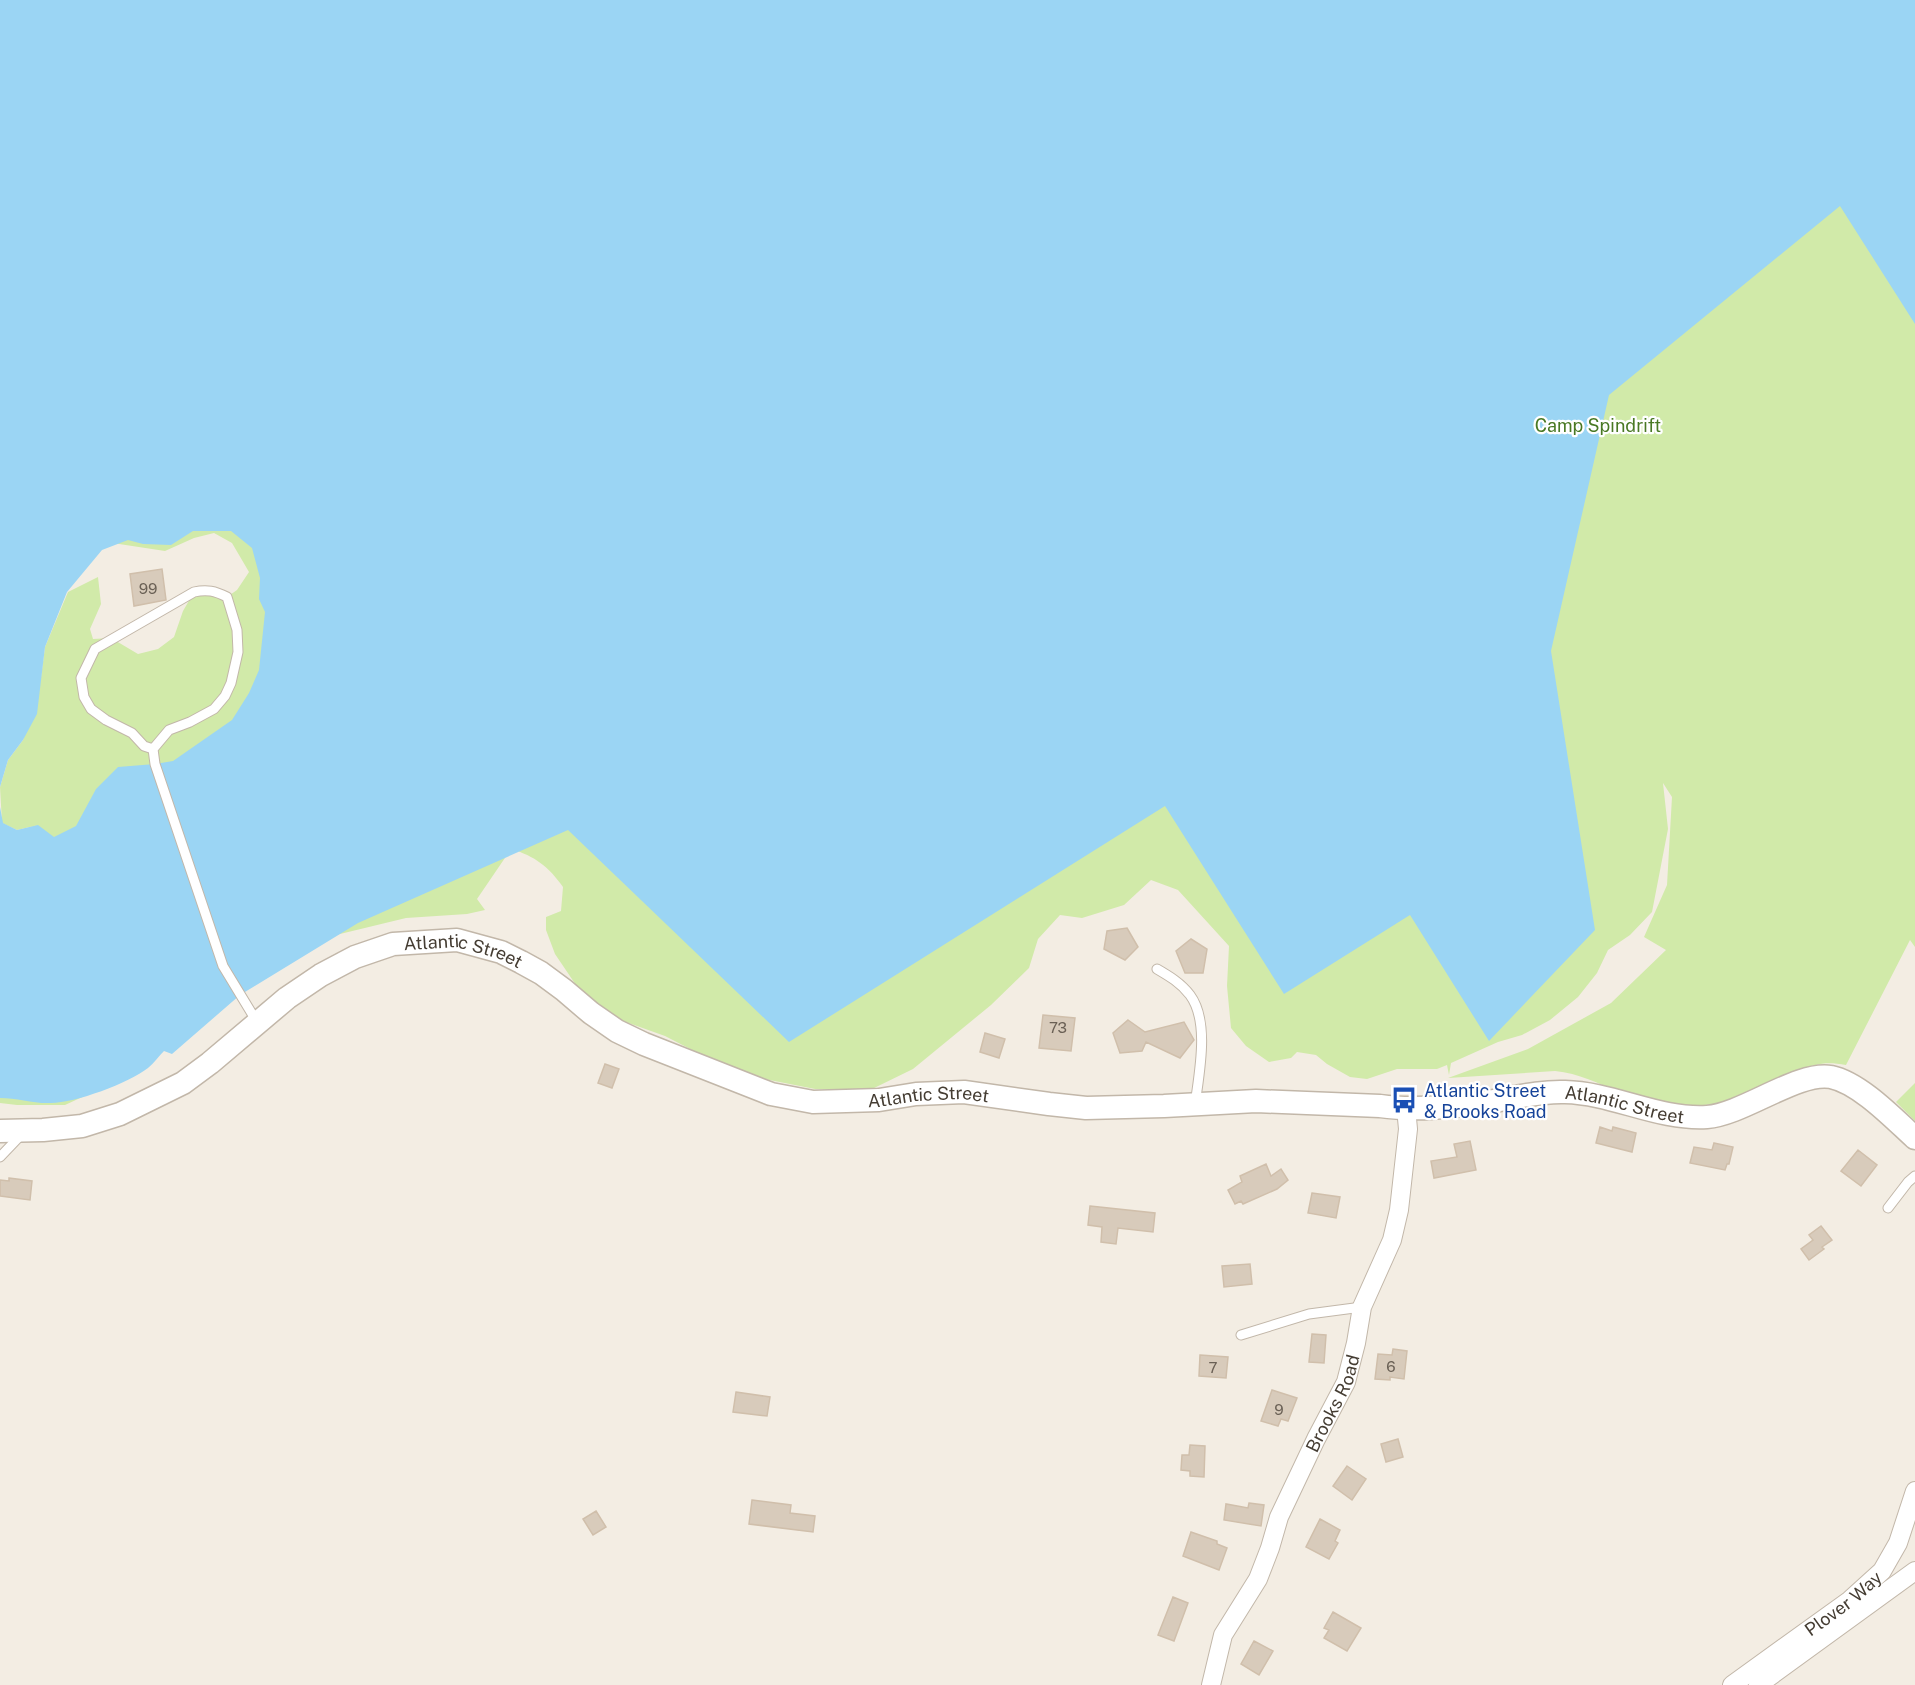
<svg xmlns="http://www.w3.org/2000/svg" width="1915" height="1685" font-family="'Public Sans',sans-serif">
<style>
.green{fill:#d1eaa9}
.water{fill:#9bd5f4}
.building{fill:#d8cbbb;stroke:#d0bfab;stroke-width:1.5}
.lines{fill:none;stroke-linecap:round;stroke-linejoin:round}
.service-casing{stroke:#c2b7a9;stroke-width:11}
.minor-casing{stroke:#c2b7a9;stroke-width:20}
.tertiary-casing{stroke:#c2b7a9;stroke-width:25}
.service{stroke:#fff;stroke-width:9}
.minor{stroke:#fff;stroke-width:18}
.tertiary{stroke:#fff;stroke-width:22}
.labels{text-anchor:middle;dominant-baseline:central;stroke-width:4.5;stroke-linejoin:round;paint-order:stroke}
.number-label{font-size:15px;fill:#6a6055}
.park-label{font-size:18px;fill:#497924;stroke:#fff}
.street-label{font-size:18px;fill:#453d33;stroke:#fff}
.transit-label{font-size:18px;fill:#164399;stroke:#fff;text-anchor:start}
</style>
<rect width="100%" height="100%" fill="#f3ede3"/>
<!-- green -->
<path class="green" d="M1915,0v947l-5,-7 -64,125c-34,-7 -45,7 -73,20 -15,6 -37,16 -53,18 -30,6 -71,0 -100,-11 -22,-8 -41,-19 -65,-21l-107,7 80,-29 83,-46 55,-53 -22,-13 23,-52 5,-88 -9,-14 5,46 -16,83 -22,23 -22,15 -11,23 -19,24 -28,23 -28,15 -24,7 -47,21 -2,12 -2,-10 -10,4h-40l-30,10 -17,-2 -23,-13 -11,-9 -19,-3 -6,6 -22,4 -23,-16 -15,-18 -4,-42 2,-40 -51,-56 -27,-10 -27,25 -42,13 -22,-3 -22,24 -9,29 -38,37 -78,64 -45,22 -53,-2 -65,-13 -54,-24 -31,-16 -56,-20 -31,-28 -23,-34 -9,-24v-13l15,-6 2,-24c-14,-20 -28,-31 -52,-38l-34,50 8,11 -18,4 -61,4 -99,24 -190,139 -52,24h-48l-17,-2v-268l38,-10 -21,5 -15,-7 -2,-36 8,-27 15,-20 18,-63 4,-30 23,-55 30,-15 3,27 -11,25 3,10 18,-1 27,16 20,-5 16,-12 9,-26 11,-19 33,5 10,-7 12,-18 -17,-29 -18,-10 -20,5 -29,13 -59,-9z
M1915,1083v38l-19,-19z"/>
<!-- water -->
<path class="water" d="M0,0h1915v324l-75,-118 -231,189 -58,256 44,279 -106,111 -79,-126 -126,79 -119,-188 -376,236 -221,-212 -210,93 -118,72 -68,59 -8,-3c-5,5 -10,12 -16,17 -19,15 -73,35 -97,35 -16,1 -34,-5 -51,-5v-291l3,16 14,7 21,-5 16,12 22,-11 20,-37 22,-22 37,-3 18,-3 59,-41 17,-27 10,-23 6,-58 -6,-13 1,-21 -8,-30 -21,-17h-38l-22,14 -28,-1 -15,-4 -26,10 -35,42 -22,55 -8,67 -14,26 -15,20 -8,27z"/>
<!-- building -->
<path class="building" d="M162,569l4,31 -32,6 -4,-32z
M1127,928l11,19 -13,13 -21,-11 3,-18z
M1191,939l16,10 -4,24h-18l-9,-22z
M1043,1015l32,3 -4,33 -32,-3z
M1128,1020l17,12 39,-10 10,18 -14,18 -34,-16 -4,9 -22,2 -7,-20z
M985,1033l20,6 -6,19 -19,-6z
M605,1064l14,5 -7,19 -14,-5z
M1600,1127l12,4 1,-4 23,6 -4,19 -36,-9z
M1470,1141l6,29 -42,8 -3,-17 26,-4 -3,-13z
M1714,1143l19,4 -4,17h-2l-2,6 -35,-7 4,-16 18,3z
M1858,1150l19,15 -16,21 -20,-15z
M1266,1164l5,12 10,-7 7,11 -11,9 -34,15 -2,-3 -6,3 -7,-14 14,-8 -2,-6z
M9,1178l23,3 -2,19 -30,-4v-16l9,1z
M1312,1193l28,4 -4,21 -28,-5z
M1090,1206l65,7 -2,19 -35,-4 -2,16 -15,-2 1,-15 -14,-2z
M1821,1226l11,14 -10,7 2,2 -15,11 -8,-11 12,-9 -4,-5z
M1250,1264l2,20 -28,3 -2,-21z
M1312,1334l14,1 -2,28 -15,-1z
M1393,1349l14,2 -3,28 -14,-2v3l-15,-1 3,-25 14,1z
M1200,1355l28,2 -2,21 -27,-2z
M1272,1390l25,8 -9,23 -7,-2 -3,7 -17,-5z
M736,1392l34,5 -3,19 -34,-4z
M1398,1439l5,18 -17,5 -5,-18z
M1190,1445l15,1 -1,31 -14,-1v-5l-9,-1 1,-15h7z
M1347,1466l19,13 -14,21 -19,-14z
M752,1500l39,5 -1,8 25,3 -2,16 -64,-8z
M1249,1503l15,2 -3,21 -37,-6 2,-16 22,4z
M596,1511l10,16 -13,8 -10,-16z
M1320,1519l20,11 -5,11 3,2 -9,16 -23,-12z
M1191,1532l26,9v3l10,4 -8,22 -36,-14z
M1173,1597l15,6 -14,38 -16,-6z
M1333,1612l28,16 -14,23 -23,-13 5,-8 -5,-2z
M1254,1641l19,10 -14,24 -18,-11z"/>
<g class="lines">
<!-- service casing -->
<g class="service-casing">
<path id="service" d="M153,749l-9,-3 -12,-13 -26,-13 -15,-11 -7,-12 -3,-19 14,-29 99,-57c13,-3 21,-1 33,5l10,33 1,22 -7,31 -6,13 -11,13 -24,13 -21,8 -16,19 2,15 68,202 34,56
M1157,969c12,7 24,14 33,26 20,27 9,78 5,110
M0,1157l21,-22
M1888,1208l20,-26 7,-6
M1241,1335l68,-21 53,-7"/>
</g>
<!-- minor casing -->
<g class="minor-casing">
<g id="minor">
<path id="s1" d="M1211,1685l12,-50 35,-56 12,-31 9,-31 37,-78 30,-57 10,-39 6,-36 30,-67 7,-30 9,-81 -2,-21"/>
<path id="s2" d="M1732,1685l118,-85 32,-29 16,-28 17,-52"/>
<path d="M1758,1685l157,-114"/>
</g>
</g>
<!-- tertiary casing -->
<g class="tertiary-casing">
<g id="tertiary">
<path id="s3" d="M0,1131l43,-1 39,-4 38,-12 63,-31 27,-20 77,-65 34,-23 34,-18 38,-13 64,-4 44,12 20,10 20,11 23,17 27,23 26,18 27,13 127,50 42,8 66,-2 37,-6 48,-2 85,12 37,4 78,-2 92,-5 124,5c35,5 73,1 108,-4 25,-4 51,-11 77,-10 48,1 93,28 142,25 37,-3 91,-46 124,-40 29,6 63,42 84,61"/>
</g>
</g>
<!-- service -->
<use href="#service" class="service"/>
<!-- minor -->
<use href="#minor" class="minor"/>
<!-- tertiary -->
<use href="#tertiary" class="tertiary"/>
</g>
<!-- icons -->
<defs>
<g id="bus-bare" transform="scale(2.07)"><path d="M-5-6H5V4H4V6H2V4H-2V6H-4V4H-5ZM-3.5-4V0h7V-4ZM-3.5 1.2v1.5H-2V1.2ZM2 1.2v1.5H3.5V1.2Z" fill="#1a4fb4" stroke="#fff" stroke-width="2.5" paint-order="stroke"/></g>
</defs>
<g fill-rule="evenodd">
<use href="#bus-bare" x="1404" y="1100"/>
</g>
<g class="labels">
<!-- number labels -->
<g class="number-label">
<text x="148" y="588">99</text>
<text x="1058" y="1027">73</text>
<text x="1391" y="1366">6</text>
<text x="1213" y="1367">7</text>
<text x="1279" y="1409">9</text>
</g>
<!-- park labels -->
<g class="park-label">
<text x="1598" y="425">Camp Spindrift</text>
</g>
<!-- street labels -->
<g class="street-label">
<text stroke="none"><textPath href="#s3" startOffset="518">Atlantic Street</textPath></text>
<text stroke="none"><textPath href="#s3" startOffset="1022">Atlantic Street</textPath></text>
<text stroke="none"><textPath href="#s3" startOffset="1722">Atlantic Street</textPath></text>
<text stroke="none"><textPath href="#s1" startOffset="309">Brooks Road</textPath></text>
<text stroke="none"><textPath href="#s2" startOffset="138">Plover Way</textPath></text>
</g>
<!-- transit labels -->
<g class="transit-label">
<text x="1424" y="1090">Atlantic Street<tspan x="1424" dy="21">&amp; Brooks Road</tspan></text>
</g>
</g>
</svg>
